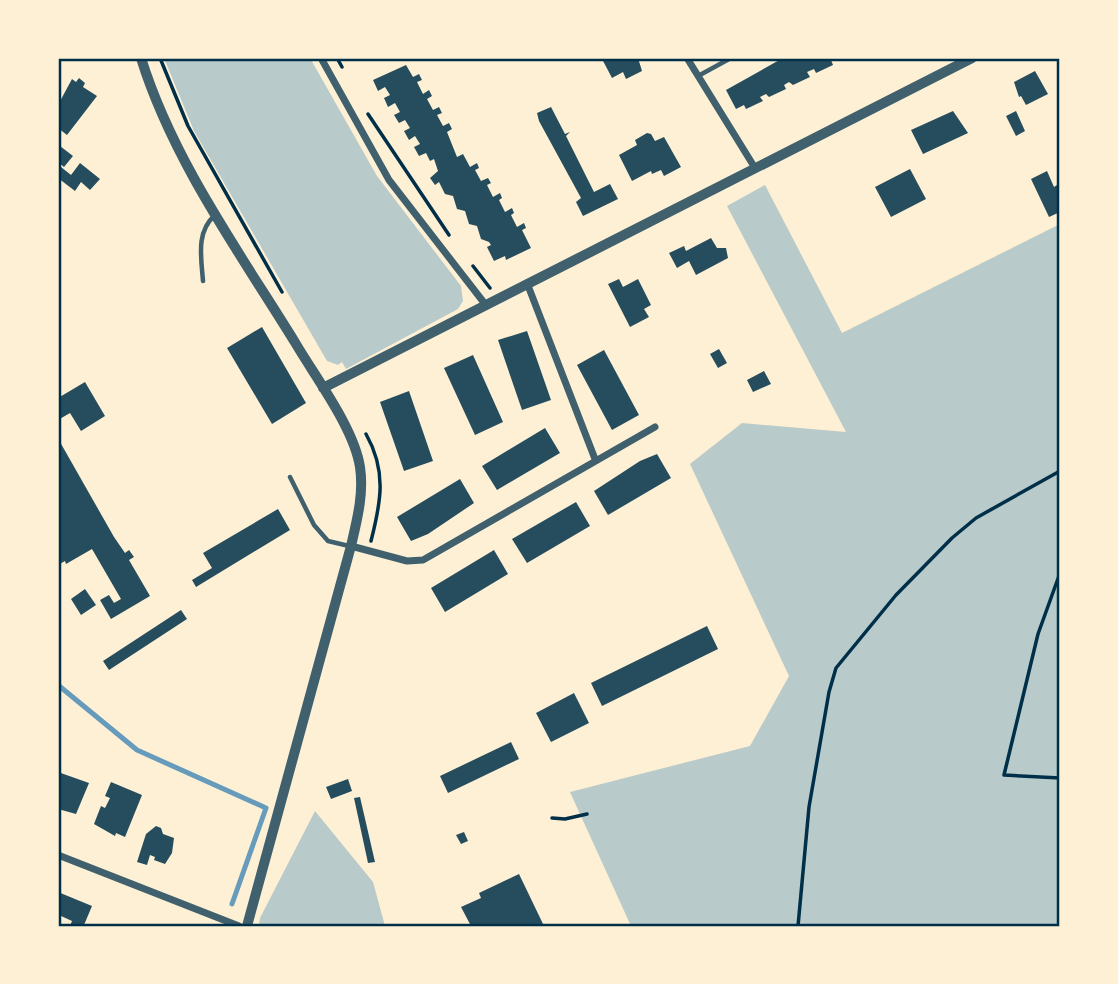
<svg xmlns="http://www.w3.org/2000/svg" width="1118" height="984" font-family="'Source Sans 3',sans-serif">
<style>
.green{fill:#b9caca}
.lines{fill:none;stroke-linecap:round;stroke-linejoin:round}
.stream{stroke:#669bbc;stroke-width:5}
.building{fill:#264d5e}
.path{stroke:#003049;stroke-width:3.5}
.service{stroke:#3f606c;stroke-width:4.5}
.minor{stroke:#3f606c;stroke-width:7}
.tertiary{stroke:#3f606c;stroke-width:10}
.neatline{fill:none;stroke:#003049;stroke-width:2.5}
</style>
<rect width="100%" height="100%" fill="#fdf0d5"/>
<!-- green -->
<path class="green" d="M164,58h146l67,118 84,110 2,15 -5,8 -112,60 -4,-7 -4,3 -11,-4 -133,-230z
M765,185l77,148 218,-109v702h-429l-61,-134 180,-46 39,-70 -99,-212 52,-41 104,9 -119,-226z
M315,811l58,71 12,44h-126l1,-8z"/>
<g class="lines">
<!-- stream -->
<path class="stream" d="M58,685l79,65 129,58 -34,96"/>
</g>
<!-- building -->
<path class="building" d="M605,58h33l4,13 -16,8 -3,-7 -11,6 -10,-19z
M783,58h53l-5,2 2,5 -17,8 -2,-4 -7,3 3,5 -17,8 -4,-3 -5,3 2,4 -17,8 -3,-3 -6,3 3,4 -17,8 -2,-4 -8,4 -10,-19z
M406,65l7,12 6,-3 3,6 -5,2 6,12 6,-4 3,6 -5,3 6,11 6,-3 3,6 -5,2 6,11 6,-3 3,6 -5,3 10,25 6,-3 7,13 7,-4 2,5 -4,2 6,11 7,-3 3,5 -4,2 6,12 7,-4 2,5 -3,2 6,12 7,-4 2,5 -3,2 6,12 7,-4 2,5 -4,2 9,18 -25,12 -1,-4 -11,5 -7,-14 4,-2 -2,-3 -8,-3 -4,-13 -8,-2 -4,-13 -8,-2 -4,-13 -8,-2 -6,-12 -4,3 -5,-7 8,-7 -4,-12 -4,2 -4,-8 -7,3 -5,-9 6,-3 -5,-8 -6,4 -5,-9 6,-3 -5,-8 -6,3 -5,-8 6,-3 -5,-9 -7,4 -4,-9 6,-3 -5,-8 -7,4 -5,-11z
M1035,71l13,23 -22,11 -5,-9 -2,1 -5,-15z
M79,78l6,5 -2,4 14,9 -30,39 -9,-7v-23l14,-26 4,3z
M551,107l14,27 5,-2 -4,4 28,56 16,-8 8,15 -35,17 -7,-14 5,-4 -42,-77 -2,-8z
M953,111l15,22 -45,21 -12,-24z
M1016,111l9,20 -9,5 -10,-20z
M647,133l4,1 4,7 9,-4 17,30 -17,9 -3,-6 -9,4 -1,-3 -19,10 -13,-26 18,-10 -2,-5z
M60,146l13,10 -9,11 -6,-5z
M80,163l20,16 -10,11 -9,-8 -6,9 -17,-13 3,-11 10,8z
M910,169l16,30 -35,18 -16,-30z
M1047,171l7,16 6,-4v29l-11,5 -18,-38z
M711,238l6,10h9l2,10 -32,17 -7,-14 -12,7 -8,-15 15,-7 2,5z
M619,279l4,8 15,-8 13,26 -7,4 5,8 -19,10 -22,-43z
M262,327l44,76 -34,21 -45,-76z
M527,331l24,69 -29,10 -24,-70z
M719,349l8,14 -9,5 -8,-14z
M604,350l35,65 -27,15 -35,-65z
M473,355l30,67 -28,13 -31,-67z
M764,371l7,13 -18,8 -6,-12z
M85,382l20,34 -24,15 -11,-18 -12,7v-22z
M409,391l24,70 -29,10 -24,-69z
M545,428l15,25 -63,37 -15,-24z
M60,442l54,95 11,16 4,-3 5,7 -5,3 21,36 -39,23 -11,-19 9,-5 5,8 7,-4 -29,-50 -26,15 -1,-3 -7,4v-121z
M657,454l14,24 -63,37 -14,-24 46,-30z
M460,479l14,24 -46,31 -17,7 -14,-24z
M576,502l14,24 -63,37 -15,-24z
M278,509l12,21 -94,57 -4,-7 20,-12 -9,-15z
M494,550l14,24 -63,38 -14,-24z
M85,589l11,16 -15,10 -10,-16z
M181,610l6,9 -78,51 -6,-9z
M707,626l11,23 -116,57 -11,-23z
M574,693l15,30 -38,19 -15,-29z
M511,742l8,17 -71,34 -8,-17z
M58,772l31,11 -13,31 -18,-5z
M348,779l4,12 -21,8 -5,-12z
M111,782l31,13 -17,42 -9,-4 -1,3 -21,-12 7,-18 4,2 5,-10 -5,-2z
M360,797l15,65 -7,1 -14,-65z
M156,826l5,2 2,6 11,4 -2,15 -7,11 -11,-4 1,-3 -5,-2 -3,10 -10,-3 9,-28z
M464,832l4,9 -7,3 -5,-9z
M519,874l25,52h-73l-10,-19 20,-9 -2,-5z
M58,892l34,14 -8,19 -14,1 2,-5 -11,-5 -3,8z"/>
<g class="lines">
<!-- path -->
<path class="path" d="M160,58l28,68 94,166
M337,58l5,9
M368,114l81,121
M473,266l17,22
M366,434c21,37 15,68 5,107
M1060,573l-22,61 -34,141 56,3
M552,818l13,1 22,-5
M798,926l11,-119 20,-115 7,-24 60,-73 56,-57 24,-20 84,-47"/>
<!-- service -->
<path class="service" d="M698,76l33,-18
M203,281c-2,-25 -7,-49 12,-66
M290,477l24,48 14,16 21,5"/>
<!-- minor -->
<path class="minor" d="M321,58l68,122 96,124
M687,58l68,110
M527,283l68,176
M351,546l56,15 16,-1 232,-133
M58,855l181,71"/>
<!-- tertiary -->
<path class="tertiary" d="M141,58c32,103 99,195 155,286 20,34 58,84 64,123 4,27 -3,53 -9,79l-104,380
M323,388l649,-330"/>
</g>
<!-- border -->
<rect width="1118" height="984" fill="none" stroke="#fdf0d5" stroke-width="119"/>
<rect x="60" y="60" width="998" height="865" class="neatline"/>
</svg>
